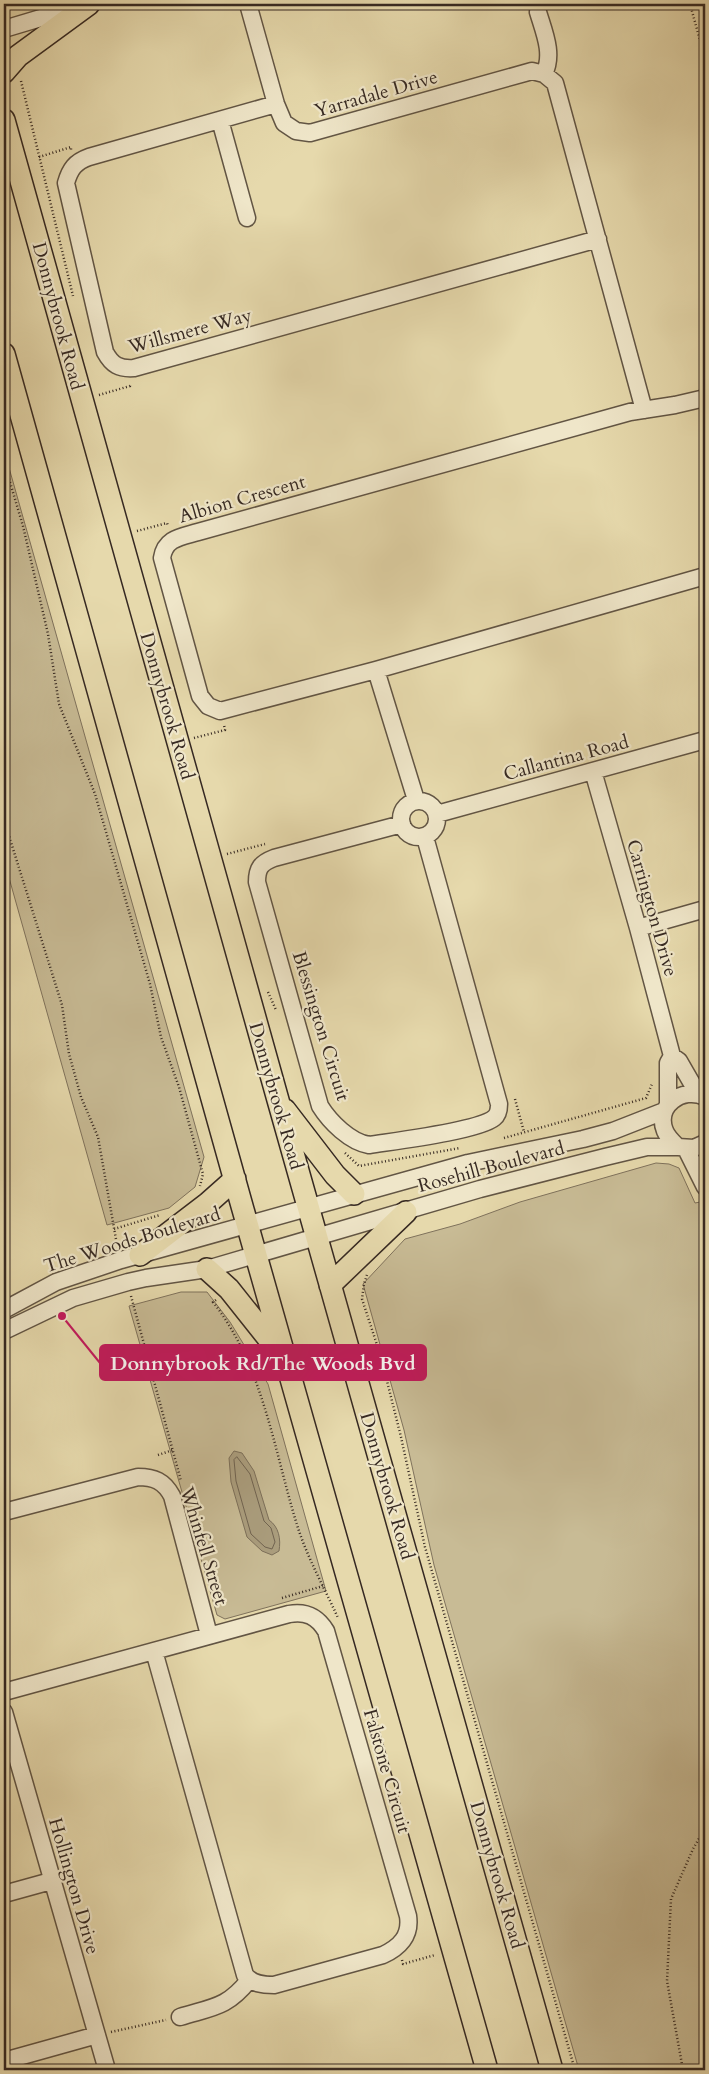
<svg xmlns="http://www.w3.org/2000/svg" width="709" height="2074" font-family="Cardo,serif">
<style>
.green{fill:#c8bb95;stroke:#7f725c}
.water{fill:#aa9d7d;stroke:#7c6f59}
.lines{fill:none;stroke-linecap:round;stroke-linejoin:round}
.shore{stroke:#706350;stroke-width:1}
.minor-casing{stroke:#625544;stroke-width:19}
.major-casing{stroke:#362922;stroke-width:24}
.path{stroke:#362922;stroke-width:2.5;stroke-dasharray:1 2.5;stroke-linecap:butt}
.minor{stroke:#efe6c9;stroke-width:16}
.major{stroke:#e6d9ac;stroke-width:21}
.labels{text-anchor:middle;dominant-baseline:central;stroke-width:4.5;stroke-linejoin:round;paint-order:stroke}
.street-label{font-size:19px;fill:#362922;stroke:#efe6c9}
.leader{fill:none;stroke:#c2185b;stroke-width:2}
.callout-dot{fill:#c2185b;stroke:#efe6c9;stroke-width:2}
.callout{fill:#c2185b;stroke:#c2185b;stroke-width:2}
.callout-label{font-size:20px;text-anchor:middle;font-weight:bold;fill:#fff}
</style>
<rect width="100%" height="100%" fill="#e6d9ac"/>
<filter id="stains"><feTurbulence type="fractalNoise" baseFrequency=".004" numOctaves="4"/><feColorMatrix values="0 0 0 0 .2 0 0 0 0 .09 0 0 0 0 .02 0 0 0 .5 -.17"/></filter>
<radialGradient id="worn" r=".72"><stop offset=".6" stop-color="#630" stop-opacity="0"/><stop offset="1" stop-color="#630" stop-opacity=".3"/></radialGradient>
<!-- green -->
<path class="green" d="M4,450l200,707 -9,30 -26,21 -62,17 -103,-365z
M656,1163l13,1 10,4 16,35 10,-2v869h-126l-145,-505 -30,-135 -41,-146 42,-45 55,-15 60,-22z
M181,1292h26l23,30 38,62 58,207 -101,28 -8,-4 -88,-309z"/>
<!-- water -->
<path class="water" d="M234,1451l8,2 12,18 15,49c10,7 12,19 10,31l-7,4 -10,-4 -15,-14 -16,-55 -2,-24z"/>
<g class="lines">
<!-- shore -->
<path class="shore" d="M237,1457l13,17 14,47 7,7 4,14 -3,7 -7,-2 -14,-13 -15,-53 -2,-21z"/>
<!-- minor casing -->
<g class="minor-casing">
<path id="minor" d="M248,4l28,100 8,19 12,8 14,2 222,-62 12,3 11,9 89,327
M538,12c6,20 16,42 6,62
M4,29l77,-23
M276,104l-187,53c-14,5 -19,12 -23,26l39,169c7,13 14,17 29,16l464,-129
M220,120l27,98
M705,398l-30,7 -45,7 -432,120c-17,5 -33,6 -36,26l38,138 8,10 12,5 156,-41 329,-94
M376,670l40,130
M593,771l45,157 34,128 7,5 19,33
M401 819a18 18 0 1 1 36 0a18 18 0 1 1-36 0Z
M437,814l268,-74
M402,824l-128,34c-13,5 -17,10 -17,24l63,224c10,16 30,36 49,39 25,-4 109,-14 125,-27 4,-3 5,-9 5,-14l-74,-267
M638,928l67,-19
M705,1097c-23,-11 -50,9 -40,34 3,7 8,11 13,16l16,1 11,-5
M668,1104v-41l4,-7
M686,1149l19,38
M4,1310l52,-28 65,-22 347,-97 115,-24 30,-8 51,-20
M4,1331l69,-33 55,-16 18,-4 61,-9 273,-80 125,-32 42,-10h31
M4,1512l134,-35c16,0 26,4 34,19l37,139
M4,1692l285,-78c17,-3 28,2 37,17l82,285c3,20 -8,31 -25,39l-109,30c-11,0 -22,-1 -29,-10l-91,-324
M4,1712l103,358
M4,1894l47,-13
M180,2017c32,-10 47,-9 69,-37
M4,2061l93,-26"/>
</g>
<!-- major casing -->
<g class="major-casing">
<path id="major" d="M4,72l14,-16 71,-52
M4,120l274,980 274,970
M4,354l238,852 245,864
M285,1110l50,65 19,19
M140,1255l68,-52 27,-24
M207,1269l22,20 51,64
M330,1285l76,-73"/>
</g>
<!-- path -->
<path class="path" d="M690,4l15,54
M21,81l52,215
M39,157l32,-10v3
M99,395l31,-9v-2
M4,462l19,64 25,108 11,70 36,90 55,190 11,53 18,50 24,87 -3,12
M137,531l30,-8 1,3
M194,738l31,-8 -1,-5
M4,820l58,185 7,49 12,43 17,40 19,108
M227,854l38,-10
M268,992l8,18
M515,1099l9,33
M504,1138l142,-40 6,-14
M345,1153l14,13 101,-18
M114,1229l46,-14
M367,1275l-3,9 -2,15 19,58 20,80 24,110 150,523
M131,1296l50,185
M216,1300l-3,2c51,65 61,150 85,226 10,31 27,61 40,90
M158,1455l15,-5
M282,1598l41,-12
M402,1960l1,4 32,-9
M111,2032l55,-12
M683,2070l-16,-89 4,-82 22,-50 12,-21"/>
<!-- minor -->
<use href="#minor" class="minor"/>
<!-- major -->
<use href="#major" class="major"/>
</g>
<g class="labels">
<!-- street labels -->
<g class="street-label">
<text transform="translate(376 94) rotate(-16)">Yarradale Drive</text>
<text transform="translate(58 316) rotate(75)">Donnybrook Road</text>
<text transform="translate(190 331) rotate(-15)">Willsmere Way</text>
<text transform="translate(242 499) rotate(-16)">Albion Crescent</text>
<text transform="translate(167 706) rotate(74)">Donnybrook Road</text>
<text transform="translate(566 758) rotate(-15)">Callantina Road</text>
<text transform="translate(652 908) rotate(74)">Carrington Drive</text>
<text transform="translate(321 1026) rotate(73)">Blessington Circuit</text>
<text transform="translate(276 1096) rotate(74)">Donnybrook Road</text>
<text transform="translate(491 1167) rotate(-15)">Rosehill Boulevard</text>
<text transform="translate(132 1240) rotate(-17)">The Woods Boulevard</text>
<text transform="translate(387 1486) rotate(74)">Donnybrook Road</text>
<text transform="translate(204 1546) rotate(73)">Whinfell Street</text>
<text transform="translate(387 1771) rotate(74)">Falstone Circuit</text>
<text transform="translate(497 1875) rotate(74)">Donnybrook Road</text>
<text transform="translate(74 1886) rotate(74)">Hollington Drive</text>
</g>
</g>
<!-- callouts -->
<path class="leader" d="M62 1316L100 1363"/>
<circle class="callout-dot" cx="62" cy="1316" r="5"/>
<rect class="callout" x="100" y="1345" width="326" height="35" rx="5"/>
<g class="callout-label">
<text x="263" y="1370">Donnybrook Rd/The Woods Bvd</text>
</g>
<!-- margin -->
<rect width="709" height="2074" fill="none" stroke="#e6d9ac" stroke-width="20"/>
<rect x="5" y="5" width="699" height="2064" fill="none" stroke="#362922" stroke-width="2.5"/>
<rect x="10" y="10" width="689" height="2054" fill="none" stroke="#362922"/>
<rect width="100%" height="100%" filter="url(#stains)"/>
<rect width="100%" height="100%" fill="url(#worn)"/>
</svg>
